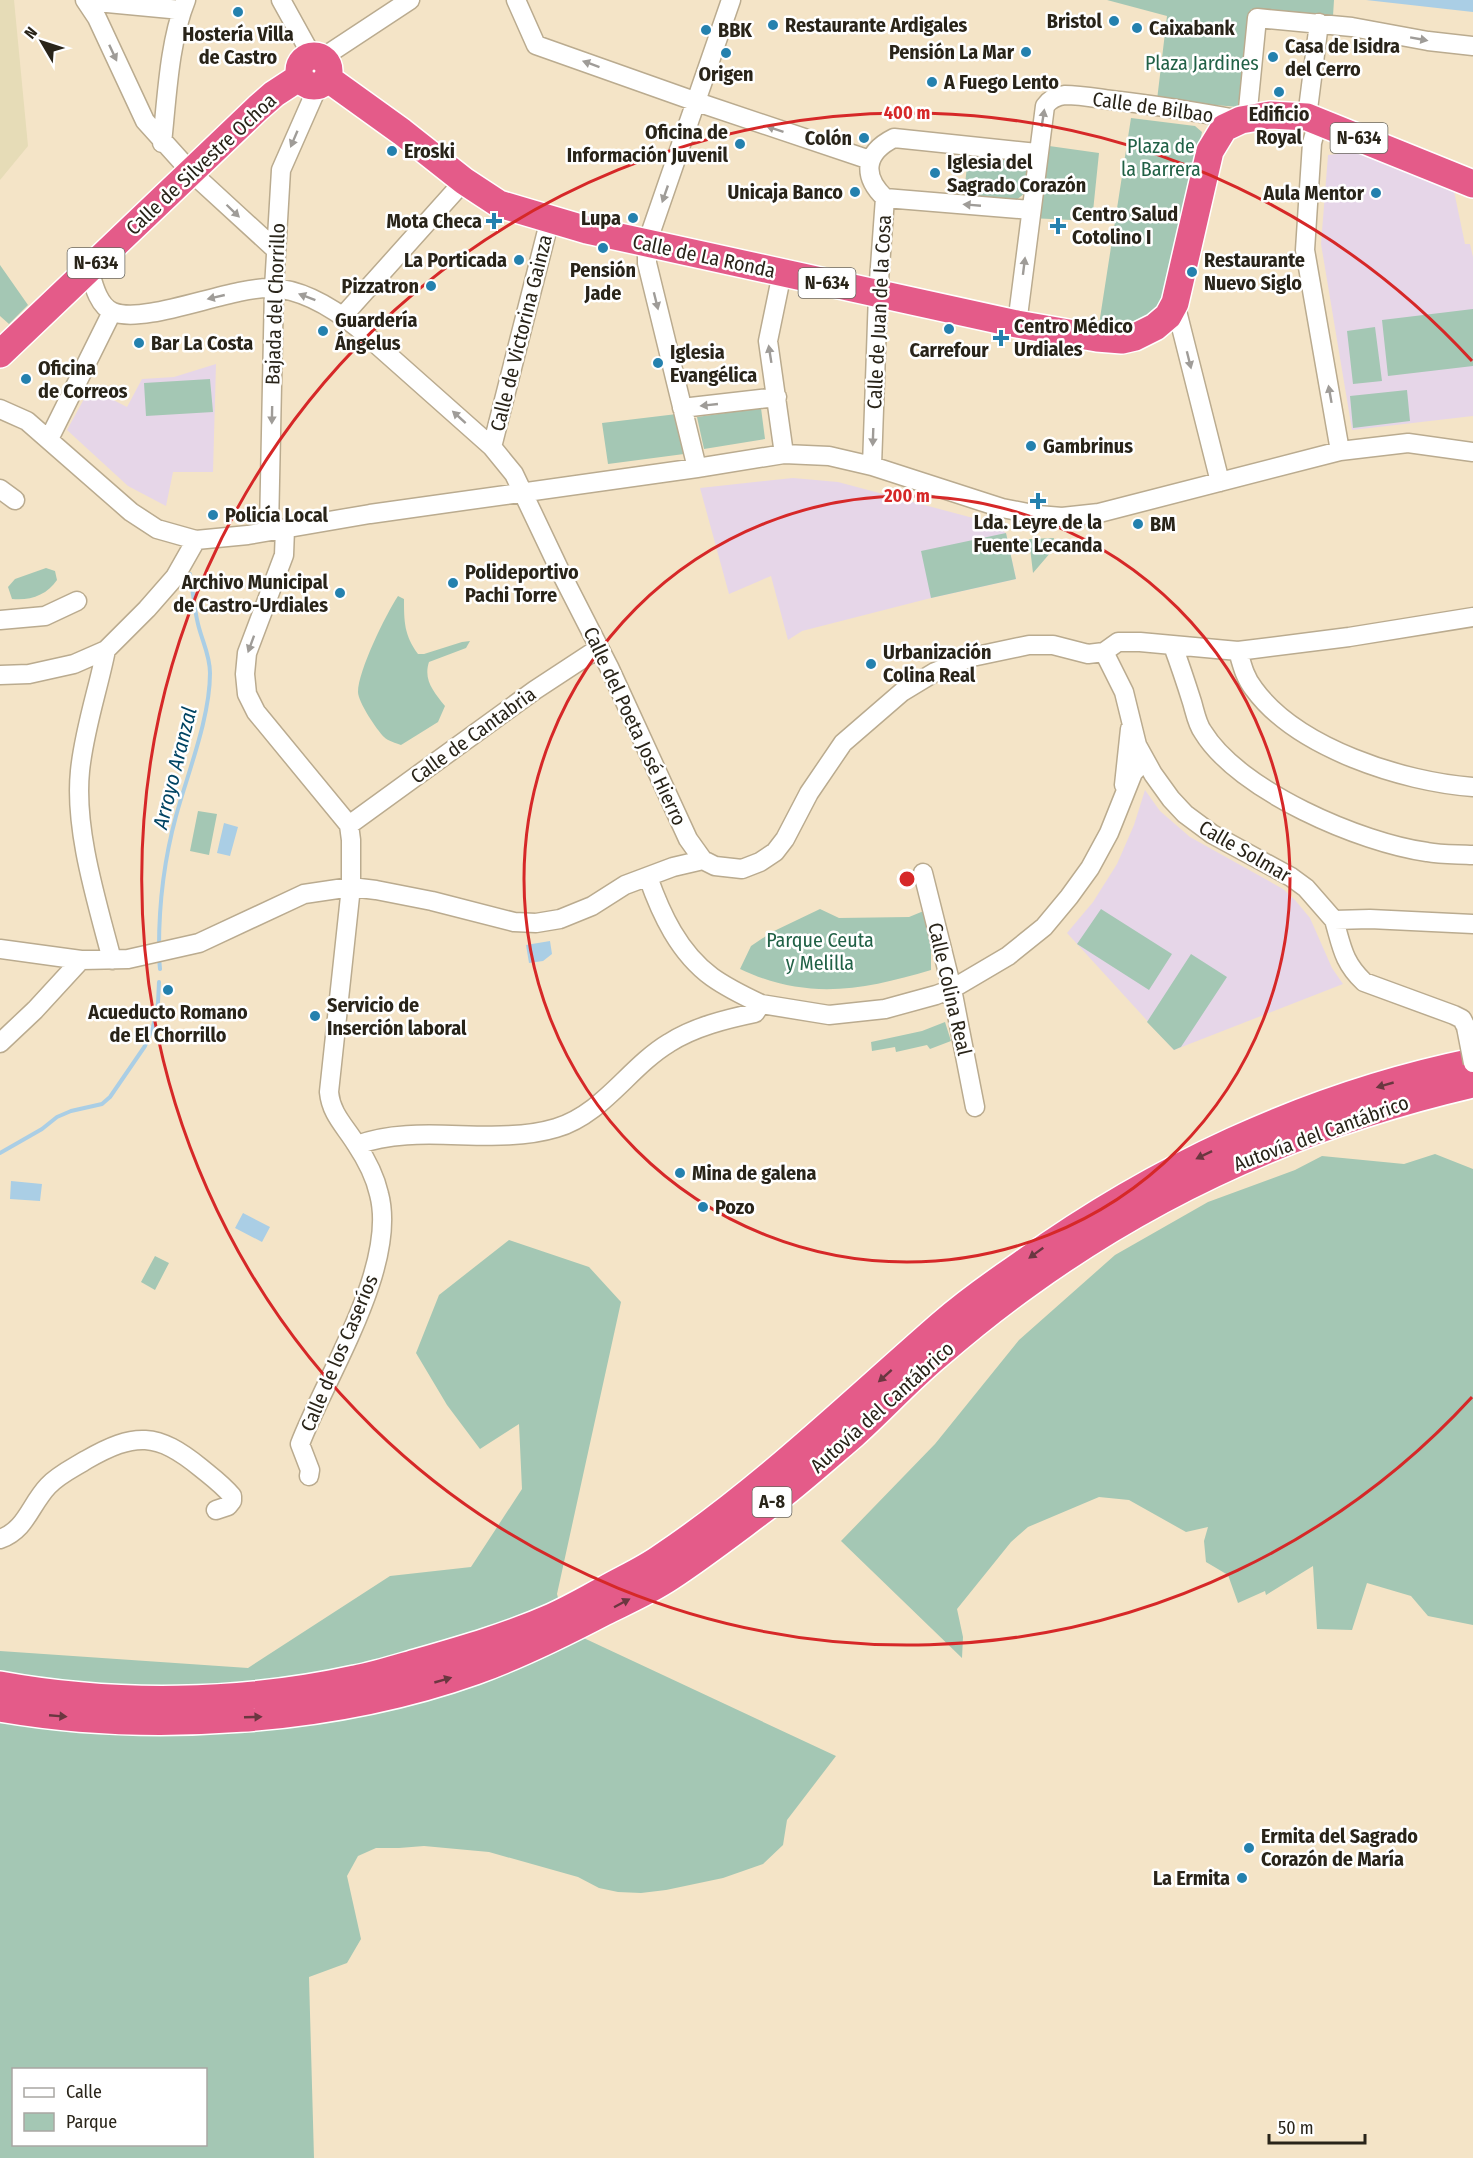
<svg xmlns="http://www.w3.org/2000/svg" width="1473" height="2158" font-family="'Fira Sans Condensed',sans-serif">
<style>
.industrial{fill:#e6d6e8}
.green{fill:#a4c7b4;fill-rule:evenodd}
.sand{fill:#e6dcb7}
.water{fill:#aacee5}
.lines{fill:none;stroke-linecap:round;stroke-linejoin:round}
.stream{stroke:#aacee5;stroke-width:4}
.minor-casing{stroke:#baab8f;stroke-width:21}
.highway-casing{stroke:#fff;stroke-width:30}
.minor{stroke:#fff;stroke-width:18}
.highway{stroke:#e45b89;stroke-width:27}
.minor-bridge-casing{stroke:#baab8f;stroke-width:21;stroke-linecap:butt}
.minor-bridge{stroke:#fff;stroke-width:18}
.oneway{fill:#9f9c98}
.oneway2{fill:#6a3740}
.ring{fill:none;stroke:#d62828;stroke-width:3}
.poi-dot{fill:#2481ae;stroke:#fff;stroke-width:2}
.labels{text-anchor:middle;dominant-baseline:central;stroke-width:5;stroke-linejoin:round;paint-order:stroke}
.shield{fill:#fff;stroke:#69665e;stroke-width:1.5}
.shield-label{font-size:18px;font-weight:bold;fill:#292419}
.poi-label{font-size:20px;font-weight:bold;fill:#292419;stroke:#fff;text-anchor:start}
.park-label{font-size:20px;fill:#216146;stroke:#fff}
.street-label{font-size:20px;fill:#292419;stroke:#fff}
.water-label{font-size:21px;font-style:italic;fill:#004463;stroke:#fff}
.centre{fill:#d62828;stroke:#fff;stroke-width:3}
.ring-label{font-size:18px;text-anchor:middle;font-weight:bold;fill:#d62828;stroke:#fff;stroke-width:5;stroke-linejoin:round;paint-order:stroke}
</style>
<rect width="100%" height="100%" fill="#f4e4c7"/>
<!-- industrial -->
<path class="industrial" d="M1347,145l107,46 11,53h5l3,13v159l-121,14 -31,-186 7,-89 9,-1z
M216,364l-3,108h-40l-7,34 -38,-20 -61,-56 23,-42 37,19 15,-28 32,-2z
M793,478l45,4 154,41 14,10 10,46 -85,19 -129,33 -14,9 -17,-64 -42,18 -29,-106z
M1145,790l15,21 30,26 93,52 12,11 15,18 22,50 11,16 -169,66 -107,-117 26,-31 24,-38 17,-39z"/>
<!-- green -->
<path class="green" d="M1107,0h227l-1,16 -82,-7 -13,98 -81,-7 10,-84z
M1131,118l64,8 7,6 -36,171 -30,23 -38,5z
M1042,145l57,8 -7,68 -62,-3z
M964,152l61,8 3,4 -3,29 -10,8 -54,-3v-13h4l2,-19 -4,-1z
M0,265l28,40 -19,19 -9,-8z
M1473,309v57l-85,10 -6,-56z
M1375,327l7,54 -29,3 -6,-53z
M210,379l3,33 -67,4 -2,-33z
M1407,390l3,31 -57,7 -3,-32z
M761,408l4,31 -61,10 -7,-32z
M677,414l7,40 -76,10 -6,-41z
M1006,533l10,46 -85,19 -10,-47z
M1054,538l-3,14 -18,21 -4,-34z
M46,568l9,3 2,9c-10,15 -27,21 -45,19l-4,-12 7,-8z
M398,596l6,3c0,22 0,36 14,55h6l38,-12 8,-1 -4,7 -37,14c-6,18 5,30 16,44l-7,16 -37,23c-5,-2 -13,-4 -17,-8 -7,-7 -26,-35 -26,-45 0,-21 28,-78 40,-96z
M198,811l19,3 -8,41 -19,-4z
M931,908v62c-67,20 -124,31 -191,-1l11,-23 21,-14 48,-23 19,9 70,-1z
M1101,909l71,45 -23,36 -72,-46z
M1191,954l36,23 -46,70 -7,3 -27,-28z
M945,1022l6,19 -21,8 -3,-4 -31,7 -1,-5 -23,4 -1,-9 51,-11z
M1435,1154l38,15v456l-45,-9 -17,-20 -44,-13 -15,47 -35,-1 -4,-63 -47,29 -1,-4 -27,12 -10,-28 -22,-13 -2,-21 4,-14 -22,5 -57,-32 -30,-3 -71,30 -17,15 -54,67 6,28 -1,21 -121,-117 94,-97 84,-104 96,-85 93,-53 87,-32 27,-14 82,8z
M509,1240l80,27 32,35 -64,292 6,22 10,17 263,123 -49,64 -4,25 -20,19 -40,14 -57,12 -25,3 -23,-1 -19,-4 -21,-11 -89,-25 -65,-6 -25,2h-23l-18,8 -11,20 14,63 -14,24 -38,14 5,181h-314v-507l248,17 142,-92 81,-9 51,-78 -3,-65 -39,25 -33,-44 -31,-52 23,-58zM14,2070h192v74h-192z
M155,1256l14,7 -14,27 -14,-8z"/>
<!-- sand -->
<path class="sand" d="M0,0h14l14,146 -28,34z"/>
<!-- water -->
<path class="water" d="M1366,0h107v12z
M224,823l14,4 -8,29 -13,-3z
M550,941l2,13 -9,7 -14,2 -3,-18z
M11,1181l31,3 -2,17 -30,-2z
M243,1213l27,14 -8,15 -27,-14z"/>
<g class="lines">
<!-- stream -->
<path class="stream" d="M159,947c0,-45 5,-87 17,-131 12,-44 34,-98 34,-143 0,-18 -8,-32 -12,-49 -4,-16 -5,-33 -8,-50
M159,958l1,11
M0,1153l42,-24 15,-12 14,-6 31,-7 8,-7 35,-51 8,-19 5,-24 1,-21"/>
<!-- minor casing -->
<g class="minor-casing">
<path id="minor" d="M85,0l12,18 48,103 46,51 85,78
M281,0l31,56
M516,0l20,45 161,57 173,58
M86,1l95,9
M322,58l88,-58
M1307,117l12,-94
M1247,119l10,-101 95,9 76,14 45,5
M1318,121l-6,22 -7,107 35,201
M162,143c5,-46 7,-101 24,-143
M885,198c-23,-22 -21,-45 9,-60l143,15
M885,198l146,12
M89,269c4,14 9,37 24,43 32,13 117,-25 158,-24 32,1 62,20 87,40l134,119 22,27 48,101 47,92 79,172 15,21
M782,273l-14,68 16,113
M1175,303l45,179
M343,316l121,-135
M1017,324l28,-218c5,-7 11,-10 20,-11 15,0 31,3 46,5 44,5 87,12 130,20
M682,408l95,-11
M0,409l27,12 104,91 26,17 39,11 52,-5 122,-21 327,-46 87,-14 45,2 43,10 130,42 36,7 24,2 37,-4 241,-62 68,-8 65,9
M49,439l63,-127
M492,447l58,-228
M872,466l6,-172 7,-96
M697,468l-50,-205v-20l84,-243
M0,489l15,11
M285,529l-1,26 -37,98 -2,21 2,20 9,18 93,113 2,15v47l-22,205c2,22 16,34 27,52 10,15 19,32 23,50 19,72 -53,182 -79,250l10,26 -1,6
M269,530l5,-242 7,-118 37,-84
M0,620l45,-4 32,-15
M1173,646c7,19 13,37 19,56 3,10 5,22 11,30 36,59 158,111 224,120 15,3 31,2 46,3
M106,650c-8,40 -22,80 -26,121 -6,59 17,131 32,189
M1238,651c4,14 7,27 16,38 43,59 149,93 219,98
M1104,652l20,40 13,53 16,29 18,25 14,15 27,20 79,43 15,11 28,32 36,-1 103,5
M1104,652l14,-10h22l98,9 111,-14 124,-20
M0,675l29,-1 45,-10 32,-14 41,-41 28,-32 21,-37
M1124,785l6,-56
M349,825l186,-135 64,-42
M923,873l29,116 23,118
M648,877c13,37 31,76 64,100 14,10 32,19 49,27
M1334,920c8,27 9,42 30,62l90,33 8,4 4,8
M0,949l81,11 47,-1 71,-16 105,-49 47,-7 25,3 56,11 82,21 22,1 24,-4 32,-13 33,-21 48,-18 30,-7 12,6 27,3 18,-7 15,-10 10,-13 24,-46 34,-50 59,-51 33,-20 37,-15 57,-12h24l35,9 16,-2
M0,1043l35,-33 46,-50
M357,1145c60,-23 136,2 199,-17 47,-14 73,-61 113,-85 25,-16 57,-24 86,-30l6,-9 68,11 56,-6 51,-14 16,-6 56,-33 36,-29 25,-30 21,-29 19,-35 24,-60 12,-13
M0,1539c26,-9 30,-34 48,-53 10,-11 25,-18 38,-26 49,-28 71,-28 115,8 11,9 22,17 31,28v5l-4,5 -12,4"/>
</g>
<!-- highway casing -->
<g class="highway-casing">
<path id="highway" d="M299 71a15 15 0 1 1 30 0a15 15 0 1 1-30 0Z
M327,78l75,54 62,49 35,23 88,26 60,13 370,81 80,14 25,2 13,-3 20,-10 13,-11 7,-13 35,-152 14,-23 17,-8 29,-5 37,2 166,67
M0,354l258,-246 16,-14 26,-17
M0,1685c115,21 241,19 355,-6 21,-4 43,-11 64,-17 45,-13 90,-26 133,-45 18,-8 35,-18 52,-27 19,-11 40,-20 58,-33 101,-68 188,-153 280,-233 23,-20 48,-38 73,-55 136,-99 292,-173 458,-207
M0,1708c150,26 332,14 475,-37 45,-16 87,-37 129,-59 22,-11 45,-21 66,-35 32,-21 63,-45 94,-68 31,-23 60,-49 89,-74 29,-26 55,-55 85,-80 29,-25 60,-50 91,-72 133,-96 284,-162 444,-199"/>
</g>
<!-- minor -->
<use href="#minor" class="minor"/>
<!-- highway -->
<use href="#highway" class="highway"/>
<!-- minor-bridge casing -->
<g class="minor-bridge-casing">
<path id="minor-bridge" d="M1466,1027l7,36"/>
</g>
<!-- minor-bridge -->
<use href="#minor-bridge" class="minor-bridge"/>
</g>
<!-- one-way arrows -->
<defs><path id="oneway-solid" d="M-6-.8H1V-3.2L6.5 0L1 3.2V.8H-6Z" transform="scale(1.5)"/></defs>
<g class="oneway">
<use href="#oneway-solid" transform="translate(1419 39) rotate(10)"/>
<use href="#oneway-solid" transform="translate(113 53) rotate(65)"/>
<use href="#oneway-solid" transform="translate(591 64) rotate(-160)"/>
<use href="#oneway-solid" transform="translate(1043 118) rotate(-81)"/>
<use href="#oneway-solid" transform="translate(775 129) rotate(-161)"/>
<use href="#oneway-solid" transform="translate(294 139) rotate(113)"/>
<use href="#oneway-solid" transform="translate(665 194) rotate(109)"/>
<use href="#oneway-solid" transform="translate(972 205) rotate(-175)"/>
<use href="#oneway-solid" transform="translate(233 211) rotate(44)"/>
<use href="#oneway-solid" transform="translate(1024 266) rotate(-83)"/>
<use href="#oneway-solid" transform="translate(216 297) rotate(167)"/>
<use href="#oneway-solid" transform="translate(307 297) rotate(-159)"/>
<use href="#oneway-solid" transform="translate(656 301) rotate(76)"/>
<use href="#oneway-solid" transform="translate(770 354) rotate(-99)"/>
<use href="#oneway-solid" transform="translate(1189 360) rotate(76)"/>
<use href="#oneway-solid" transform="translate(1330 394) rotate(-100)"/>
<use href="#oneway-solid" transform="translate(709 405) rotate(174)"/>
<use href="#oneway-solid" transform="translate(272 415) rotate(91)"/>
<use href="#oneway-solid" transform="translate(459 417) rotate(-138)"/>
<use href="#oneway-solid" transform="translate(873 437) rotate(92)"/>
<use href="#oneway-solid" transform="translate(251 644) rotate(110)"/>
</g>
<g class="oneway2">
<use href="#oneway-solid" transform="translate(1385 1085) rotate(164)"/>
<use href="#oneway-solid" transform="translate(1204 1155) rotate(154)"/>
<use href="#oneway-solid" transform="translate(1036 1253) rotate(144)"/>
<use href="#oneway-solid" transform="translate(885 1376) rotate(138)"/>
<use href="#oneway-solid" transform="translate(622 1603) rotate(-28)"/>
<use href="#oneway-solid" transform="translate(443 1680) rotate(-16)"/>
<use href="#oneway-solid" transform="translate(58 1716) rotate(5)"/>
<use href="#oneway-solid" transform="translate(253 1717) rotate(-2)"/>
</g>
<!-- distance rings -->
<g class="ring">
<circle cx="907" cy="879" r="383"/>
<path d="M1472 1397A766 766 0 1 1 1472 361"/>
</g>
<!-- markers -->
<g class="poi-dot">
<circle cx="238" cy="12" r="6"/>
<circle cx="1114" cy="21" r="6"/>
<circle cx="773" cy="25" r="6"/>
<circle cx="1137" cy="28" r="6"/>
<circle cx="706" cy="30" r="6"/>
<circle cx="1026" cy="52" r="6"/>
<circle cx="726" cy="53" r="6"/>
<circle cx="1273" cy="57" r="6"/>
<circle cx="932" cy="82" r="6"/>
<circle cx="1279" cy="92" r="6"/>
<circle cx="864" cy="138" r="6"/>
<circle cx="740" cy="144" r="6"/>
<circle cx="392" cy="151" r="6"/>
<circle cx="935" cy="173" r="6"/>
<circle cx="855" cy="192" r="6"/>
<circle cx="1376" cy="193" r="6"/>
<circle cx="633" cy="218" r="6"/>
<path d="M491 212h6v6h6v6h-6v6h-6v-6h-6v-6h6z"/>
<path d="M1055 217h6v6h6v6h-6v6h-6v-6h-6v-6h6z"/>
<circle cx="603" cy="248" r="6"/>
<circle cx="519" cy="260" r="6"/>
<circle cx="1192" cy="272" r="6"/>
<circle cx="431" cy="286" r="6"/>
<circle cx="949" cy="329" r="6"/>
<circle cx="323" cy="331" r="6"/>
<path d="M998 329h6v6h6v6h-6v6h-6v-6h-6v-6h6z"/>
<circle cx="139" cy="343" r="6"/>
<circle cx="658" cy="363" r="6"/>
<circle cx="26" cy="379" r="6"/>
<circle cx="1031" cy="446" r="6"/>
<path d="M1035 492h6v6h6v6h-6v6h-6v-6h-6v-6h6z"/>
<circle cx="213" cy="515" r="6"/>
<circle cx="1138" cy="524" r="6"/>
<circle cx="453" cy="583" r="6"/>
<circle cx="340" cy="593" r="6"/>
<circle cx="871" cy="664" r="6"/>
<circle cx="168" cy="990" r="6"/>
<circle cx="315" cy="1016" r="6"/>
<circle cx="680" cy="1173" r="6"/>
<circle cx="703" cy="1207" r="6"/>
<circle cx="1249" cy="1848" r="6"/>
<circle cx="1242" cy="1878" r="6"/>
</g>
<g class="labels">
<!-- shield labels -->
<g class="shield">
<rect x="1330.5" y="123" width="57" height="30" rx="4.5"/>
<rect x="67.5" y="248" width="57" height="30" rx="4.5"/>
<rect x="798.5" y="268" width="57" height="30" rx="4.5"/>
<rect x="752.5" y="1487" width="39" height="30" rx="4.5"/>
</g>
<g class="shield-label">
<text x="1359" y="138">N-634</text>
<text x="96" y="263">N-634</text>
<text x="827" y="283">N-634</text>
<text x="772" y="1502">A-8</text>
</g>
<!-- poi labels -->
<g class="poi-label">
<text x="1102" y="21" text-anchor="end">Bristol</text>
<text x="785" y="25">Restaurante Ardigales</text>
<text x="1149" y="28">Caixabank</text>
<text x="718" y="30">BBK</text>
<text x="238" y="34" text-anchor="middle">Hostería Villa<tspan x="238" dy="23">de Castro</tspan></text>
<text x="1285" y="46">Casa de Isidra<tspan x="1285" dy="23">del Cerro</tspan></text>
<text x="1014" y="52" text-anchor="end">Pensión La Mar</text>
<text x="726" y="74" text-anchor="middle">Origen</text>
<text x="944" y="82">A Fuego Lento</text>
<text x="1279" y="114" text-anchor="middle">Edificio<tspan x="1279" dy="23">Royal</tspan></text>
<text x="728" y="132" text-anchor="end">Oficina de<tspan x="728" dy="23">Información Juvenil</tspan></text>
<text x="852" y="138" text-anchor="end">Colón</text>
<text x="404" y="151">Eroski</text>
<text x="947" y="162">Iglesia del<tspan x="947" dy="23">Sagrado Corazón</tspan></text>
<text x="843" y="192" text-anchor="end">Unicaja Banco</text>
<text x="1364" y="193" text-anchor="end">Aula Mentor</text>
<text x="1072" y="214">Centro Salud<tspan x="1072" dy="23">Cotolino I</tspan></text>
<text x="621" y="218" text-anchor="end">Lupa</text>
<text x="482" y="221" text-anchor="end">Mota Checa</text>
<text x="507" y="260" text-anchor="end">La Porticada</text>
<text x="1204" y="260">Restaurante<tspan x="1204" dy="23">Nuevo Siglo</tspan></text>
<text x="603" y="270" text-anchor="middle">Pensión<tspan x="603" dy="23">Jade</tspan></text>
<text x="419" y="286" text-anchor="end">Pizzatron</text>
<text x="335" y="320">Guardería<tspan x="335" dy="23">Ángelus</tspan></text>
<text x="1014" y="326">Centro Médico<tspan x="1014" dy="23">Urdiales</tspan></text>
<text x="151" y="343">Bar La Costa</text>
<text x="949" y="350" text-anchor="middle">Carrefour</text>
<text x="670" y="352">Iglesia<tspan x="670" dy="23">Evangélica</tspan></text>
<text x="38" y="368">Oficina<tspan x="38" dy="23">de Correos</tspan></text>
<text x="1043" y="446">Gambrinus</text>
<text x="225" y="515">Policía Local</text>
<text x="1038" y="522" text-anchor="middle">Lda. Leyre de la<tspan x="1038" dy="23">Fuente Lecanda</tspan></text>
<text x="1150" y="524">BM</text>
<text x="465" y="572">Polideportivo<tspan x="465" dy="23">Pachi Torre</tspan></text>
<text x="328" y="582" text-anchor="end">Archivo Municipal<tspan x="328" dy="23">de Castro-Urdiales</tspan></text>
<text x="883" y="652">Urbanización<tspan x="883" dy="23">Colina Real</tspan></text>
<text x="327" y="1005">Servicio de<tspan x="327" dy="23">Inserción laboral</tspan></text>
<text x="168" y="1012" text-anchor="middle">Acueducto Romano<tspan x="168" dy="23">de El Chorrillo</tspan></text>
<text x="692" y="1173">Mina de galena</text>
<text x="715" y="1207">Pozo</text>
<text x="1261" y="1836">Ermita del Sagrado<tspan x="1261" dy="23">Corazón de María</tspan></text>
<text x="1230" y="1878" text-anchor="end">La Ermita</text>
</g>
<!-- park labels -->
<g class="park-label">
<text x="1202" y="63">Plaza Jardines</text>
<text x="1161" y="146">Plaza de<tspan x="1161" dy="23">la Barrera</tspan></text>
<text x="820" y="940">Parque Ceuta<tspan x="820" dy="23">y Melilla</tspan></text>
</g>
<!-- street labels -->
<g class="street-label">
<text transform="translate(1153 107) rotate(8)">Calle de Bilbao</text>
<text transform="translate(201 164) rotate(-43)">Calle de Silvestre Ochoa</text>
<text transform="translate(704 256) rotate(12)">Calle de La Ronda</text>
<text transform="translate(275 304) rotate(-88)">Bajada del Chorrillo</text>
<text transform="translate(879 312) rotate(-87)">Calle de Juan de la Cosa</text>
<text transform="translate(521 333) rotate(-76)">Calle de Victorina Gainza</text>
<text transform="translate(635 726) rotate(65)">Calle del Poeta José Hierro</text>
<text transform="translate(473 735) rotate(-36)">Calle de Cantabria</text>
<text transform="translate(1245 851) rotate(30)">Calle Solmar</text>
<text transform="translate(950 989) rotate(77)">Calle Colina Real</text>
<text transform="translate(1321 1133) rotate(-20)">Autovía del Cantábrico</text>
<text transform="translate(339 1353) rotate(-67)">Calle de los Caseríos</text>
<text transform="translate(882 1407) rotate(-42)">Autovía del Cantábrico</text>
</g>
<!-- water labels -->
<g class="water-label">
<text transform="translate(175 768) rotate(-76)">Arroyo Aranzal</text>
</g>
</g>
<circle cx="907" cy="879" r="9" class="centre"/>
<g class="ring-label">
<text x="907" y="119">400 m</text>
<text x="907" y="502">200 m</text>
</g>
<!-- legend -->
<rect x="12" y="2068" width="195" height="78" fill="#ffffff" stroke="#a9a7a3" stroke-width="1.5"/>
<rect x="24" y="2088" width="30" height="9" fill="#ffffff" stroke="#a9a7a3" stroke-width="1.5"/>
<text x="66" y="2098" font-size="18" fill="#292419">Calle</text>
<rect x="24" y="2113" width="30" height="18" fill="#a4c7b4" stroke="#a9a7a3" stroke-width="1.5"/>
<text x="66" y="2128" font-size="18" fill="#292419">Parque</text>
<!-- north arrow -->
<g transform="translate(42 42) rotate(309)" stroke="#ffffff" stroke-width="4.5" paint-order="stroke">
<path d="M0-4.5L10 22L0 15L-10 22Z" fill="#292419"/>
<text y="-9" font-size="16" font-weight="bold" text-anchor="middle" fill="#292419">N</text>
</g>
<!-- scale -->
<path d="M1269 2134v9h96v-9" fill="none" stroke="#292419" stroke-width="3"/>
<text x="1278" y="2134" font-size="18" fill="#292419" stroke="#ffffff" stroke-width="4.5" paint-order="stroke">50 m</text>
</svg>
